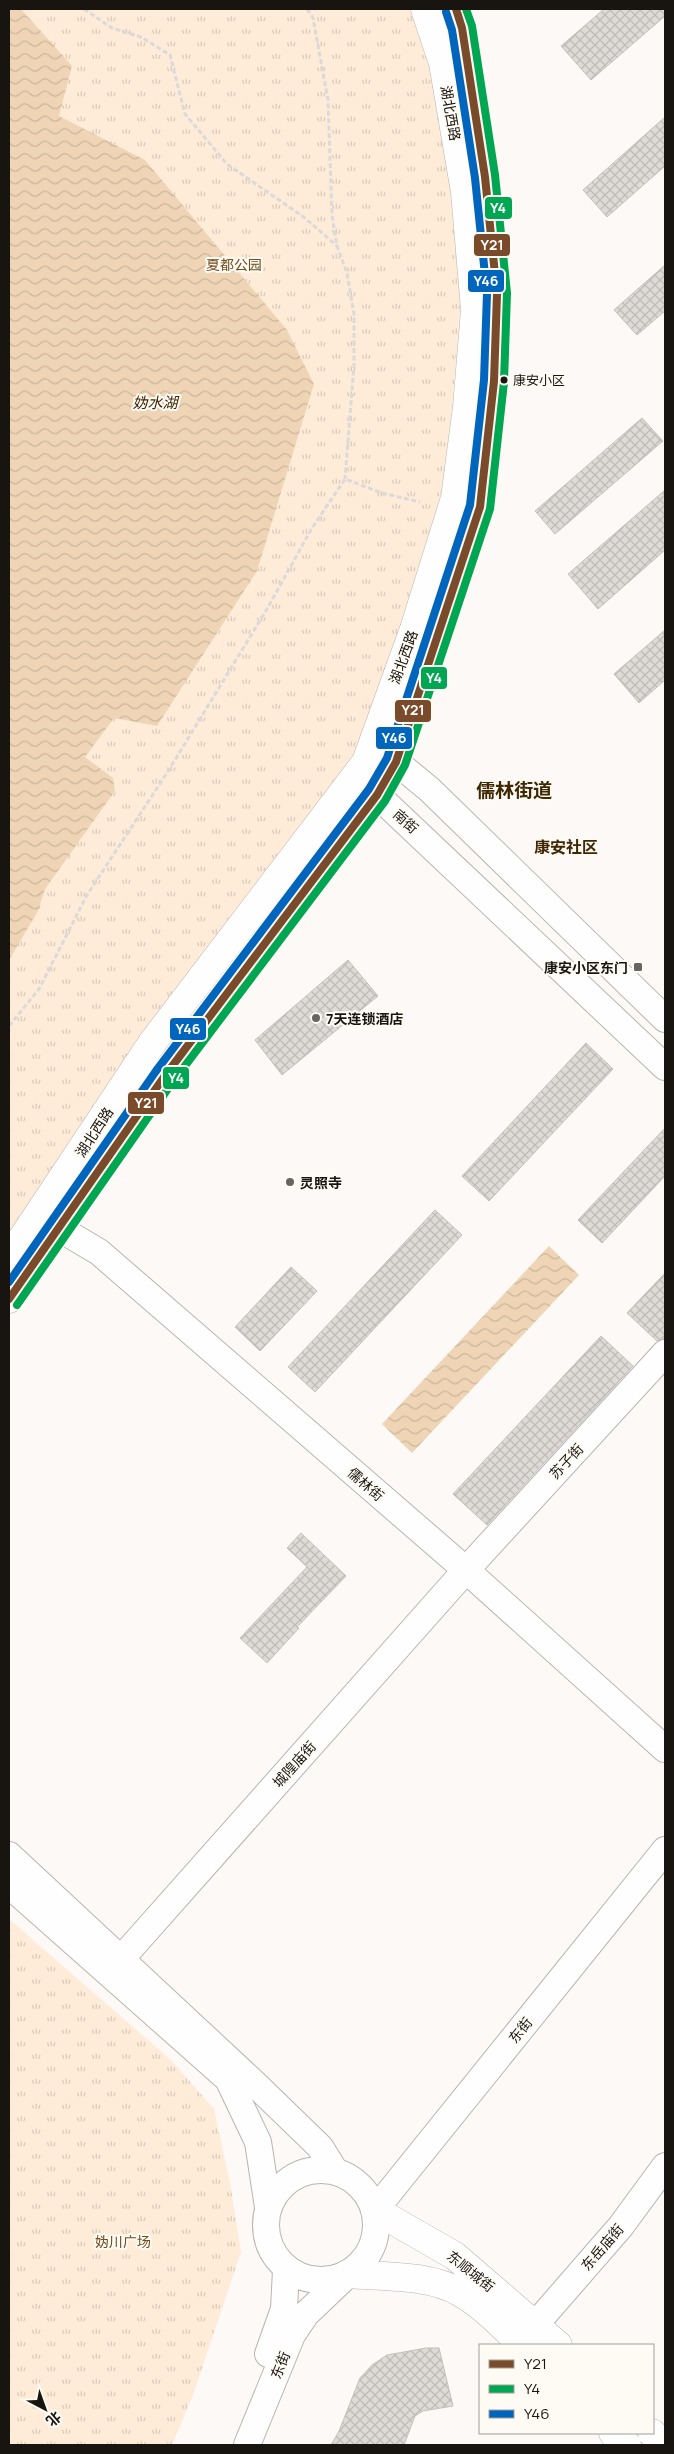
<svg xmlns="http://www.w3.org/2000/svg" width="674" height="2454" font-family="Manrope,'Noto Sans SC',sans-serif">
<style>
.grass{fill:url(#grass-tufts)}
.water{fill:url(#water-waves)}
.building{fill:url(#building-cross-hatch);stroke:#c4c1bd}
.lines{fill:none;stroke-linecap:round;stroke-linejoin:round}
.minor-casing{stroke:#b8b4b1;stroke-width:28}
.major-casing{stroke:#b8b4b1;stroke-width:29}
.path{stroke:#dbdad9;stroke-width:3;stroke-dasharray:5 2.5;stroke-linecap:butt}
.minor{stroke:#fffefe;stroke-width:26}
.major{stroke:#fffefe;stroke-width:28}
.bus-1-casing{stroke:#fefaf4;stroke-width:11}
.bus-2-casing{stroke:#fefaf4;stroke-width:11}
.bus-3-casing{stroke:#fefaf4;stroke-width:11}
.bus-1{stroke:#7a4b2a;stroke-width:8}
.bus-2{stroke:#00a651;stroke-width:8}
.bus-3{stroke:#0065bd;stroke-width:8}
.bus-dot{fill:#181410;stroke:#fefaf4;stroke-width:2}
.poi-dot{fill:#686460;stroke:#fefaf4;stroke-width:2}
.labels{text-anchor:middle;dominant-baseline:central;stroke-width:4;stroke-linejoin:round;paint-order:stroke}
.bus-label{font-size:13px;fill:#181410;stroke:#fefaf4;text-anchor:start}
.street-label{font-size:14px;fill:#181410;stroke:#fefaf4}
.park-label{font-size:14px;fill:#714c1c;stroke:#fefaf4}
.poi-label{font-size:14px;font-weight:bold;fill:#181410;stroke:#fefaf4;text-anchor:start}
.water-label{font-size:15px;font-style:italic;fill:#402704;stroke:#fefaf4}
.quarter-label{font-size:16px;font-weight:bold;fill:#402704;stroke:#fefaf4}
.district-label{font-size:19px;font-weight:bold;fill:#402704;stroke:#fefaf4}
.line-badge{stroke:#fefaf4;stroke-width:2}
.badge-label{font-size:14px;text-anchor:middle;font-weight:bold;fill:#fff}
</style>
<defs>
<pattern id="grass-tufts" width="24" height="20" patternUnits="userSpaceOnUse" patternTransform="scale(1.25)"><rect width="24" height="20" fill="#feecd9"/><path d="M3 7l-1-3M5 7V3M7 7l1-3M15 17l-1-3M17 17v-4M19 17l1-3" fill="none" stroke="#d9cab9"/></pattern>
<pattern id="water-waves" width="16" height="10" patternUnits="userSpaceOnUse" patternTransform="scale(1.25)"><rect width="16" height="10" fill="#efd5b6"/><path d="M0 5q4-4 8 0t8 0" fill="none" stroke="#ccb69b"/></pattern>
<pattern id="building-cross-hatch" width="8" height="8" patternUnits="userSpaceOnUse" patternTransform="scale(1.25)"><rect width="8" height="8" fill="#dedbd7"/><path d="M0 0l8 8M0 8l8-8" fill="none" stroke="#bebbb8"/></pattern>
</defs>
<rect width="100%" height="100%" fill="#fcf9f6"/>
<!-- grass -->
<path class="grass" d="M9,9h416l32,184 3,119 -8,97 -11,84 -34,137 -41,132 -357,496z
M9,1919l163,142 42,48 16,74 11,69 -48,143 -21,50h-163z"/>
<!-- water -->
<path class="water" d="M9,9h12l51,57 -13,50 86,44 142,170 27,54 -57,187 -100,155 -43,-8 -29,39 28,21 2,13 -70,98 -7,22 -29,49z
M549,1246l30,29 -167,178 -30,-29z"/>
<!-- building -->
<path class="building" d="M604,9h61v7l-74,64 -30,-34z
M665,117v49l-58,51 -24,-27z
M665,265v46l-28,24 -23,-25z
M642,418l21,23 -108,93 -20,-23z
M665,490v60l-67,59 -30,-35z
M665,630v50l-26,23 -25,-29z
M348,960l30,36 -96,79 -27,-35z
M586,1043l27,26 -124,132 -27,-25z
M665,1128v48l-63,67 -24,-23z
M435,1210l27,25 -147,157 -27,-25z
M291,1267l26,24 -57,60 -25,-24z
M665,1273v65l-8,3 -30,-28z
M601,1336l32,30 -146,159 -34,-31z
M301,1533l45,43 -49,51 2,1 -32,35 -27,-25 67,-71 -20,-19z
M426,2348h13l14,58 -30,5 -8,5 -11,29h-73l8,-14 21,-53 12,-13 15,-10z"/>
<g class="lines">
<!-- minor casing -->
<g class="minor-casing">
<path id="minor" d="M665,1019l-236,-230 -33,-27h-30l11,33 288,272
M40,1217l59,35 367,318 199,179
M9,1855l246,229 65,63 15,24
M9,1885l219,194 30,63 10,65
M121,1959l345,-389 199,-217
M266 2225a55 55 0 1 1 110 0a55 55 0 1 1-110 0Z
M375,2210l290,-360
M535,2325l86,-99 44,-60
M268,2354l16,-45 2,-39
M247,2445l45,-110 14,-21 40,-38"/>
</g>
<!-- major casing -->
<g class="major-casing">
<path id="major" d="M9,1258l143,-215 214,-281 48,-133 41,-131 12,-91 8,-97 -10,-118 -22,-129 -18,-54
M9,1299l155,-222 213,-282 19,-33 84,-255 14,-126 3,-87 -12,-117 -23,-149 -6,-19
M375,2210l80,46 103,89
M348,2274c36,3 81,0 113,19 23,13 42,34 61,52
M613,2433l14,12
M652,2433l13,12"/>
</g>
<!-- path -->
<path class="path" d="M84,9l28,19 29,9 29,18 15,59 42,50 78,54 32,28
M307,9l6,9 15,82 4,115 5,31 10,27 7,41v51l-9,114
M9,1026l30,-37 48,-94 80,-122 100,-164 45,-81 33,-49 37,14 38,9"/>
<!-- minor -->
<use href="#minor" class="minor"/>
<!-- major -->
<use href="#major" class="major"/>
<!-- bus-1 casing -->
<g class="bus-1-casing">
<path id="bus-1" d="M9,1299l155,-222 213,-282 19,-33 84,-255 14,-126 3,-87 -12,-117 -23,-149 -6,-19"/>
</g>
<!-- bus-2 casing -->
<g class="bus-2-casing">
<path id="bus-2" d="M17,1305l155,-222 213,-282 20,-36 85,-256 14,-127 3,-89 -12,-118 -23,-149 -6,-17"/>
</g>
<!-- bus-3 casing -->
<g class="bus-3-casing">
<path id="bus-3" d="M9,1282l147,-211 213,-282 18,-31 83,-253 14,-125 3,-86 -12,-116 -23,-148 -6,-18"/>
</g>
<!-- bus-1 -->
<use href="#bus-1" class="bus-1"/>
<!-- bus-2 -->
<use href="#bus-2" class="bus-2"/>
<!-- bus-3 -->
<use href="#bus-3" class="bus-3"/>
</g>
<!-- markers -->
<circle class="bus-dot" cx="504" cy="380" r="4.5"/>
<g class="poi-dot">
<rect x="633" y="962" width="10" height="10" rx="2.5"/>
<circle cx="316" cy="1018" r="5"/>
<circle cx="290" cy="1182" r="5"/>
</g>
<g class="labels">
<!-- bus labels -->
<g class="bus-label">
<text x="513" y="380">康安小区</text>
</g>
<!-- street labels -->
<g class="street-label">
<text transform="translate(451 113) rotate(80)">湖北西路</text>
<text transform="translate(403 657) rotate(-70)">湖北西路</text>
<text transform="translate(406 821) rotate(42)">南街</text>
<text transform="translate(94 1132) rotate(-57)">湖北西路</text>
<text transform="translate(566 1461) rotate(-47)">苏子街</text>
<text transform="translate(366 1484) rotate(41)">儒林街</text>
<text transform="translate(294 1764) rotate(-48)">城隍庙街</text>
<text transform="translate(520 2030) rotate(-51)">东街</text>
<text transform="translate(602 2247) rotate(-49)">东岳庙街</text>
<text transform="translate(471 2271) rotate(39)">东顺城街</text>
<text transform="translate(280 2365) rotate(-68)">东街</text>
</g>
<!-- park labels -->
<g class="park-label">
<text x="234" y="264">夏都公园</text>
<text x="123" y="2241">妫川广场</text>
</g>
<!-- poi labels -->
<g class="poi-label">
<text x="628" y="967" text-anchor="end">康安小区东门</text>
<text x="326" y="1018">7天连锁酒店</text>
<text x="300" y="1182">灵照寺</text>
</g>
<!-- water labels -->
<g class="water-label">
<text x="155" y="402">妫水湖</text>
</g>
<!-- quarter labels -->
<g class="quarter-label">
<text x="566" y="847">康安社区</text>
</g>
<!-- district labels -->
<g class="district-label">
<text x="514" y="790">儒林街道</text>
</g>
</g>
<g class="line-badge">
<rect x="484" y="196" width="29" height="24" rx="5" fill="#00a651"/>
<rect x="473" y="233" width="38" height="24" rx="5" fill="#7a4b2a"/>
<rect x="467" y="269" width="38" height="24" rx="5" fill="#0065bd"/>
<rect x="420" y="666" width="28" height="24" rx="5" fill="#00a651"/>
<rect x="394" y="699" width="38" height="24" rx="5" fill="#7a4b2a"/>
<rect x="375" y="726" width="38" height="24" rx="5" fill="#0065bd"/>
<rect x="169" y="1017" width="38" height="24" rx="5" fill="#0065bd"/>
<rect x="162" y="1066" width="28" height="24" rx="5" fill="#00a651"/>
<rect x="127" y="1091" width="38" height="24" rx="5" fill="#7a4b2a"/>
</g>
<g class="badge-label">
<text x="498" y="213">Y4</text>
<text x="492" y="250">Y21</text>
<text x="486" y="286">Y46</text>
<text x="434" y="683">Y4</text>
<text x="413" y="715">Y21</text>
<text x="394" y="743">Y46</text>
<text x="188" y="1034">Y46</text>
<text x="176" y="1083">Y4</text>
<text x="146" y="1108">Y21</text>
</g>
<!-- border -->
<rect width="674" height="2454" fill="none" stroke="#181410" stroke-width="20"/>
<!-- legend -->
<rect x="479" y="2344" width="175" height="90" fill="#fefaf4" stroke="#a29e99"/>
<rect x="489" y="2360" width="25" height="8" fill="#7a4b2a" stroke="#a29e99"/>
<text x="524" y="2369" font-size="15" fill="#181410">Y21</text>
<rect x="489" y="2385" width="25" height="8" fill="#00a651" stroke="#a29e99"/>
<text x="524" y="2394" font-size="15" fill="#181410">Y4</text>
<rect x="489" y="2410" width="25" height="8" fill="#0065bd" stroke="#a29e99"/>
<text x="524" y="2419" font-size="15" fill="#181410">Y46</text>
<!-- north arrow -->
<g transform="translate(45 2409) rotate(139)" stroke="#fefaf4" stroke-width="4" paint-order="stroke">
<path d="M0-4L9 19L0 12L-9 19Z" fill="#181410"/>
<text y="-8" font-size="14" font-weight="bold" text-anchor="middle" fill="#181410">北</text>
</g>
</svg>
